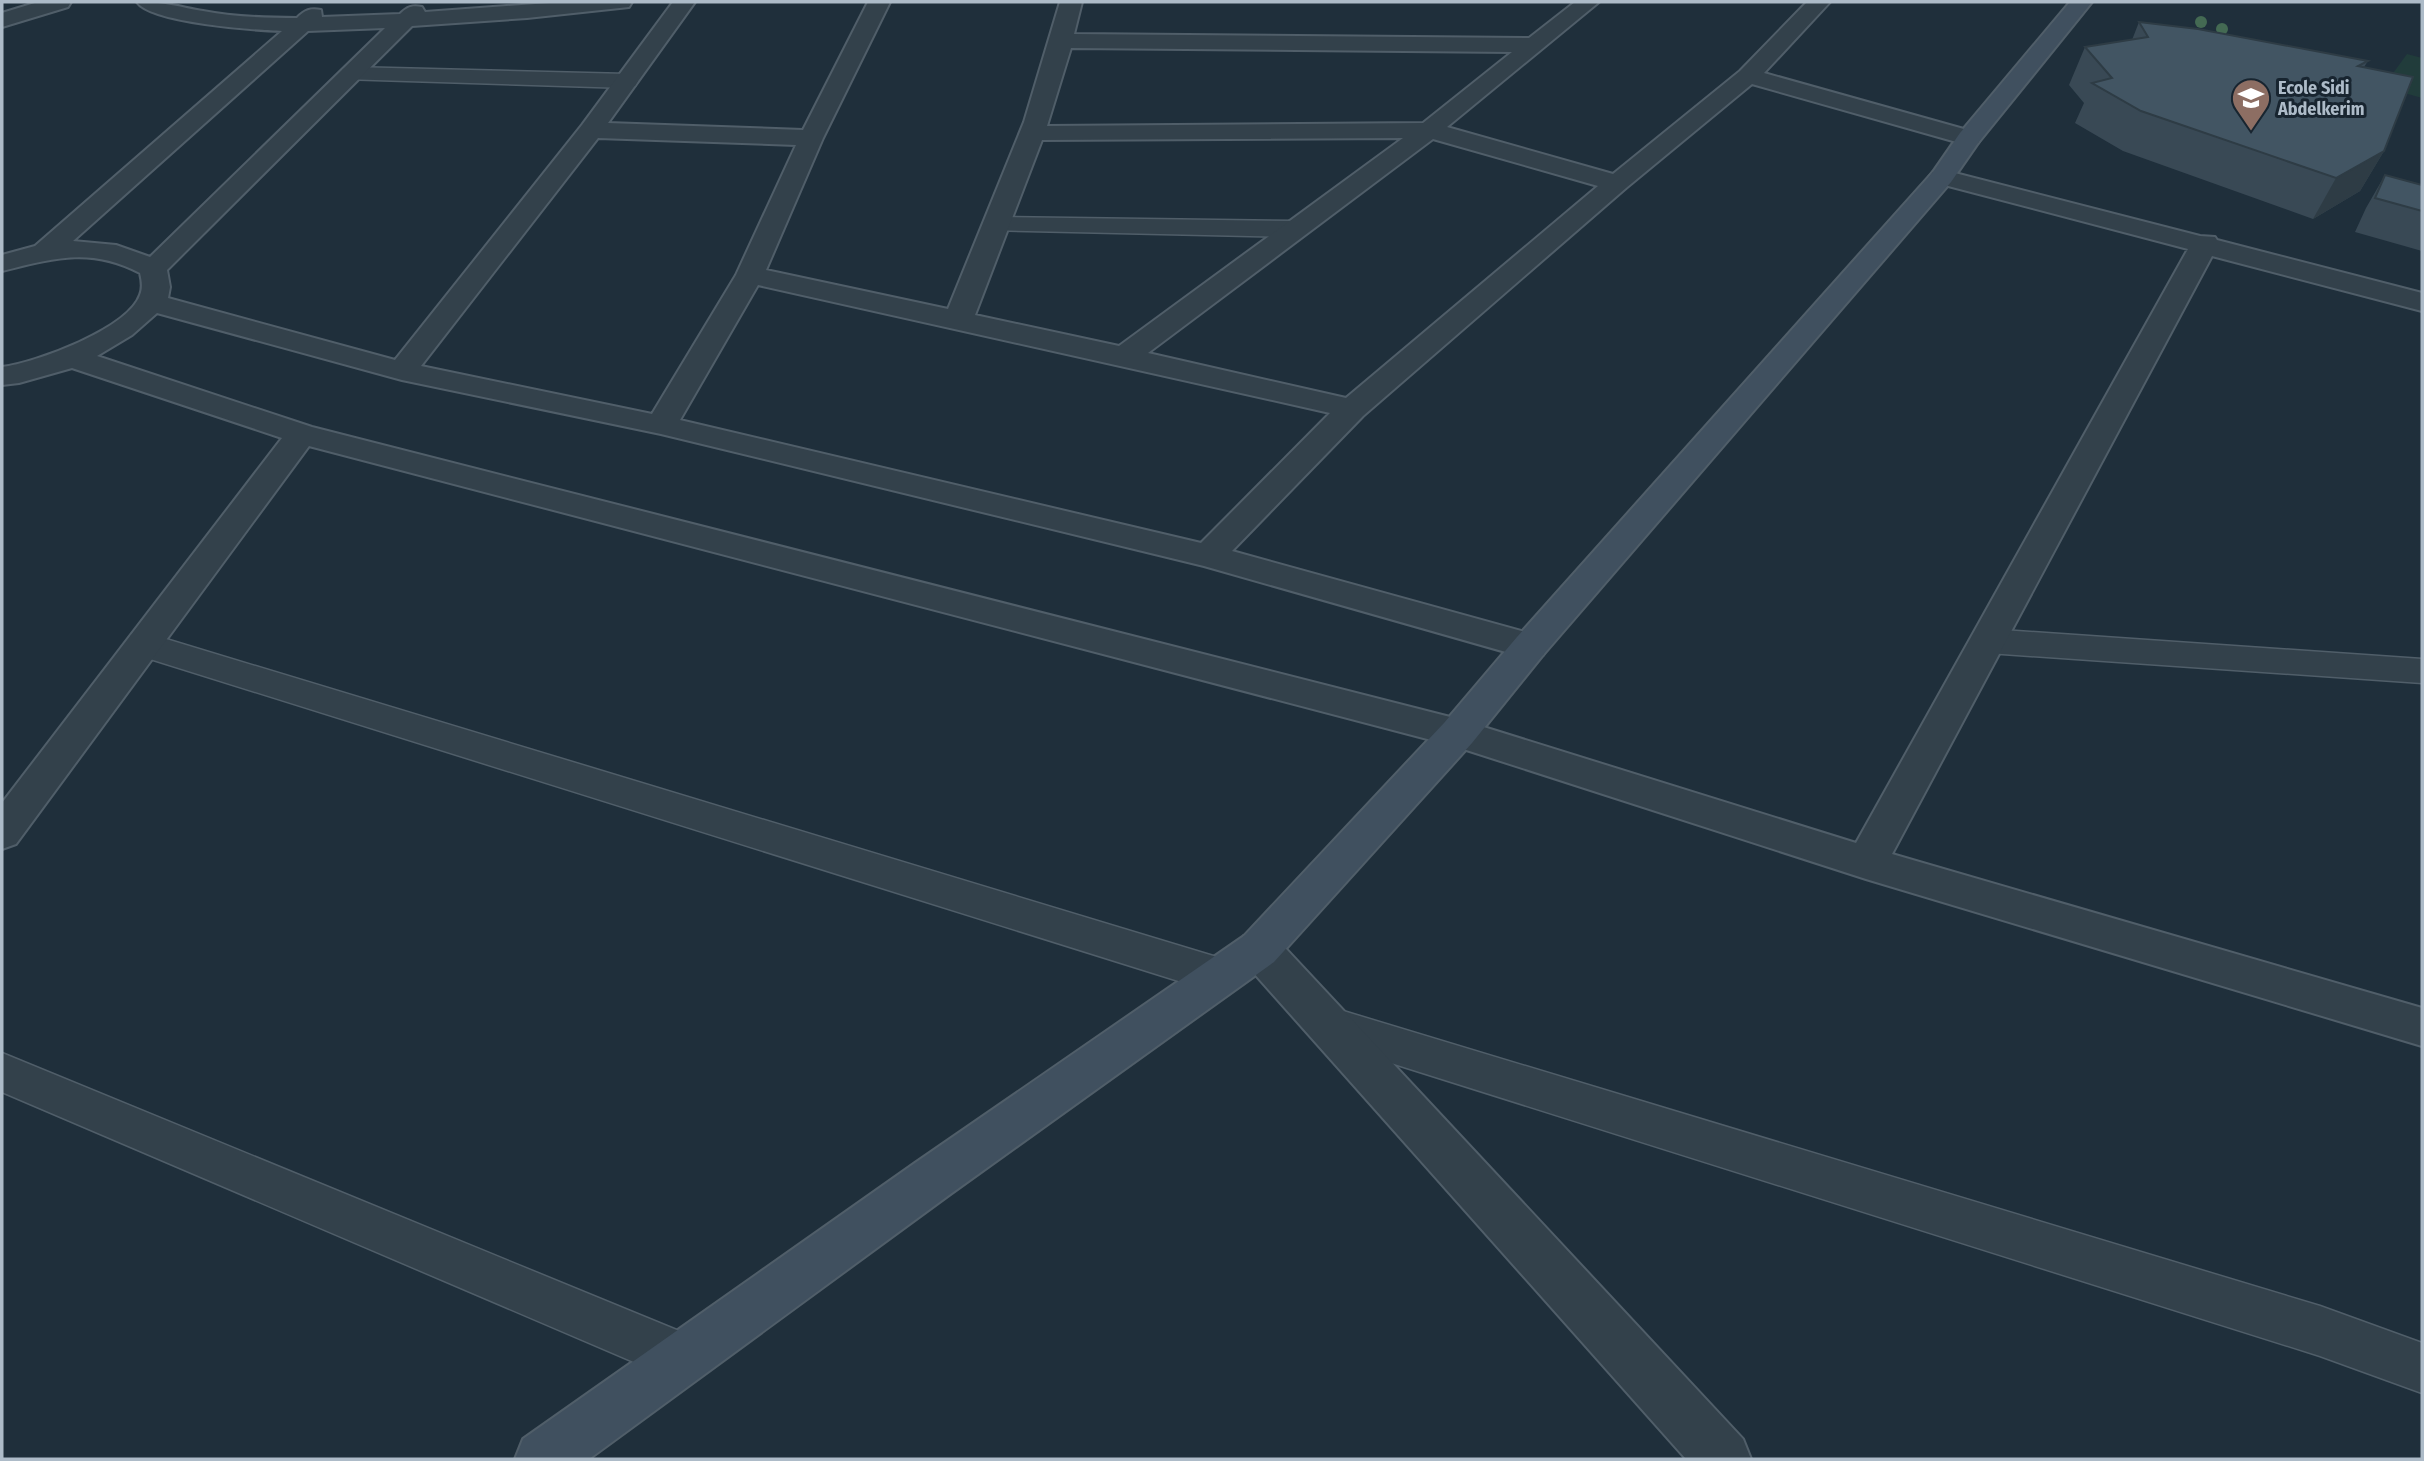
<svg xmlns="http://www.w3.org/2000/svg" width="2424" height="1461" font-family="'Fira Sans Condensed',sans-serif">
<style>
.green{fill:#213c3b}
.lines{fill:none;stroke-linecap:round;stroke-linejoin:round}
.lane-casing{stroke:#505e69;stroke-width:3}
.street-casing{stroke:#505e69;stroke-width:4}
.secondary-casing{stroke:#505e69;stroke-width:4}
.lane{fill:#33414b;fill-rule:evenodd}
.street{fill:#33414b;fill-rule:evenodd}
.secondary{fill:#40505f;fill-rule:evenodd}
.tree{fill:#446a53}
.wall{fill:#394955}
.shaded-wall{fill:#2e3c45}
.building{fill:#425563;stroke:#2e3c45;stroke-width:2}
.labels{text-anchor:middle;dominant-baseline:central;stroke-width:6;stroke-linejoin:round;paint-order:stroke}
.far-poi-label{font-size:18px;font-weight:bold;fill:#adbbc8;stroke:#182530;text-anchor:start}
</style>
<rect width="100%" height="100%" fill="#1f2f3b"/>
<!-- green -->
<path class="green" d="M2407,54l15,4v40l-39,-11z"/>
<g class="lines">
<!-- lane casing -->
<g class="lane-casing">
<path id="lane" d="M351,67l276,7 8,2 3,5 -3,5 -8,2 -284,-9 -3,-5 3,-5z
M997,217l299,4 9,3 4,5 -4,5 -9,3 -308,-7 -4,-5 4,-5z
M1988,629l434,30v24l-434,-30 -12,-3 -5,-9 5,-9z
M143,632l1077,326 15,5 6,13 -6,13 -15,5 -1089,-341 -5,-9 5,-9z
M1330,1007l990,299 102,37v50l-102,-37 -1005,-317 -7,-13 7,-13z
M2,1053l699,287 7,18 -7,18 -18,7 -681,-291z"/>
</g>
<!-- street casing -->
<g class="street-casing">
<path id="street" d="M38,2h33l-3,5 -66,20v-14z
M137,2c24,-1 43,5 66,9 31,6 62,7 94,7 8,-8 13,-10 24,-8l1,7 78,-3c7,-7 12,-9 22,-7l3,5 138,-10h69l-3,5 -102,11 -115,8 -245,244 3,17 -2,11 227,62 187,-235 91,-123h22l-87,121 195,7 65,-128h22l-67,136 -57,132 182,39 76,-187 36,-120h22l-8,32 455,4 46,-36h24l-152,125 166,47 127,-103 67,-69h23l-66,71 214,60 3,5 -3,5 -9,2 -9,-2 -208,-59 -126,104 -263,228 -131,135 311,86 5,9 -5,9 -13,4 -326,-93 -543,-132 -259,-54 -245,-67 -25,22 -35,21 215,71 1146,292 398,124 332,-594 -255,-67 -4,-5 4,-5 9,-3 9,3 249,64 15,1 2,3 205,53v18l-210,-55 -320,598 530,154v38l-556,-167 -412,-133 -1145,-300 -293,398 -14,5v-46l280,-365 -210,-70 -53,15 -17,2v-18c33,-4 126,-38 138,-72 3,-7 2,-14 0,-22 -49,-26 -86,-15 -138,-2v-16l33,-9 247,-215c-27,-1 -130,-8 -145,-29zM385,28l-235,229 -34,-12 -43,-4 235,-210zM1071,48l441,4 -89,71 -376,3zM598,138l198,7 -60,130 -84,139 -231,-48zM1403,138l-284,208 -144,-31 67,-175zM1433,139l165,47 -252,212 -198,-45zM758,285l572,128 -129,130 -521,-123z
M1259,931l15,5 469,503 8,20h-65l-442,-497 -7,-13 7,-13z"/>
</g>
<!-- secondary casing -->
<g class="secondary-casing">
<path id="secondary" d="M2070,2h22l-114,141 -27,39 -408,473 -71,88 -198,219 -325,233 -360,264h-74l8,-20 392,-276 329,-227 200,-213 73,-86 416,-465 27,-39z"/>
</g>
<!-- lane -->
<use href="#lane" class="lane"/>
<!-- street -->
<use href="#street" class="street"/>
<!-- secondary -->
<use href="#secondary" class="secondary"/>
</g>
<!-- trees -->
<g class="tree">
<circle cx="2201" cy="22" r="6"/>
<circle cx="2222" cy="29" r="6"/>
</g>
<!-- wall -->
<path class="wall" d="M2139,22l229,39 -4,6 20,84 -24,40 -47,28 -190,-68 -48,-28 9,-20 -15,-18 16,-38 47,-7z
M2385,175l37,10v66l-67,-19 11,-24z"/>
<!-- shaded-wall -->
<path class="shaded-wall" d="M2384,151l-24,40 -47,28 23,-41z"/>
<!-- building -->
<path class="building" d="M2139,22l59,7 170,32 -10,5 55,11 -29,74 -48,27 -195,-67 -49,-28 20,-5 -27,-31 63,-10z
M2385,175l37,10v26l-47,-13z"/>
<!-- icons -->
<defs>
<g id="school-pin" transform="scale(2.0125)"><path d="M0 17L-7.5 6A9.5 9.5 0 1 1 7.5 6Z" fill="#8d6e63" stroke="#182530"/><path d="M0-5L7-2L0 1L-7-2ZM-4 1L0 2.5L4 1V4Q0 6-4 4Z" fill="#fff"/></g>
</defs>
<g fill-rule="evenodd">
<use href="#school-pin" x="2251" y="98"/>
</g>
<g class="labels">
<!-- far-poi labels -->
<g class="far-poi-label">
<text x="2278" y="88">Ecole Sidi<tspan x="2278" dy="21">Abdelkerim</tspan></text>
</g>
</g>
<!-- border -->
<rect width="2424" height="1461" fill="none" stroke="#adbbc8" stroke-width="7"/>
</svg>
